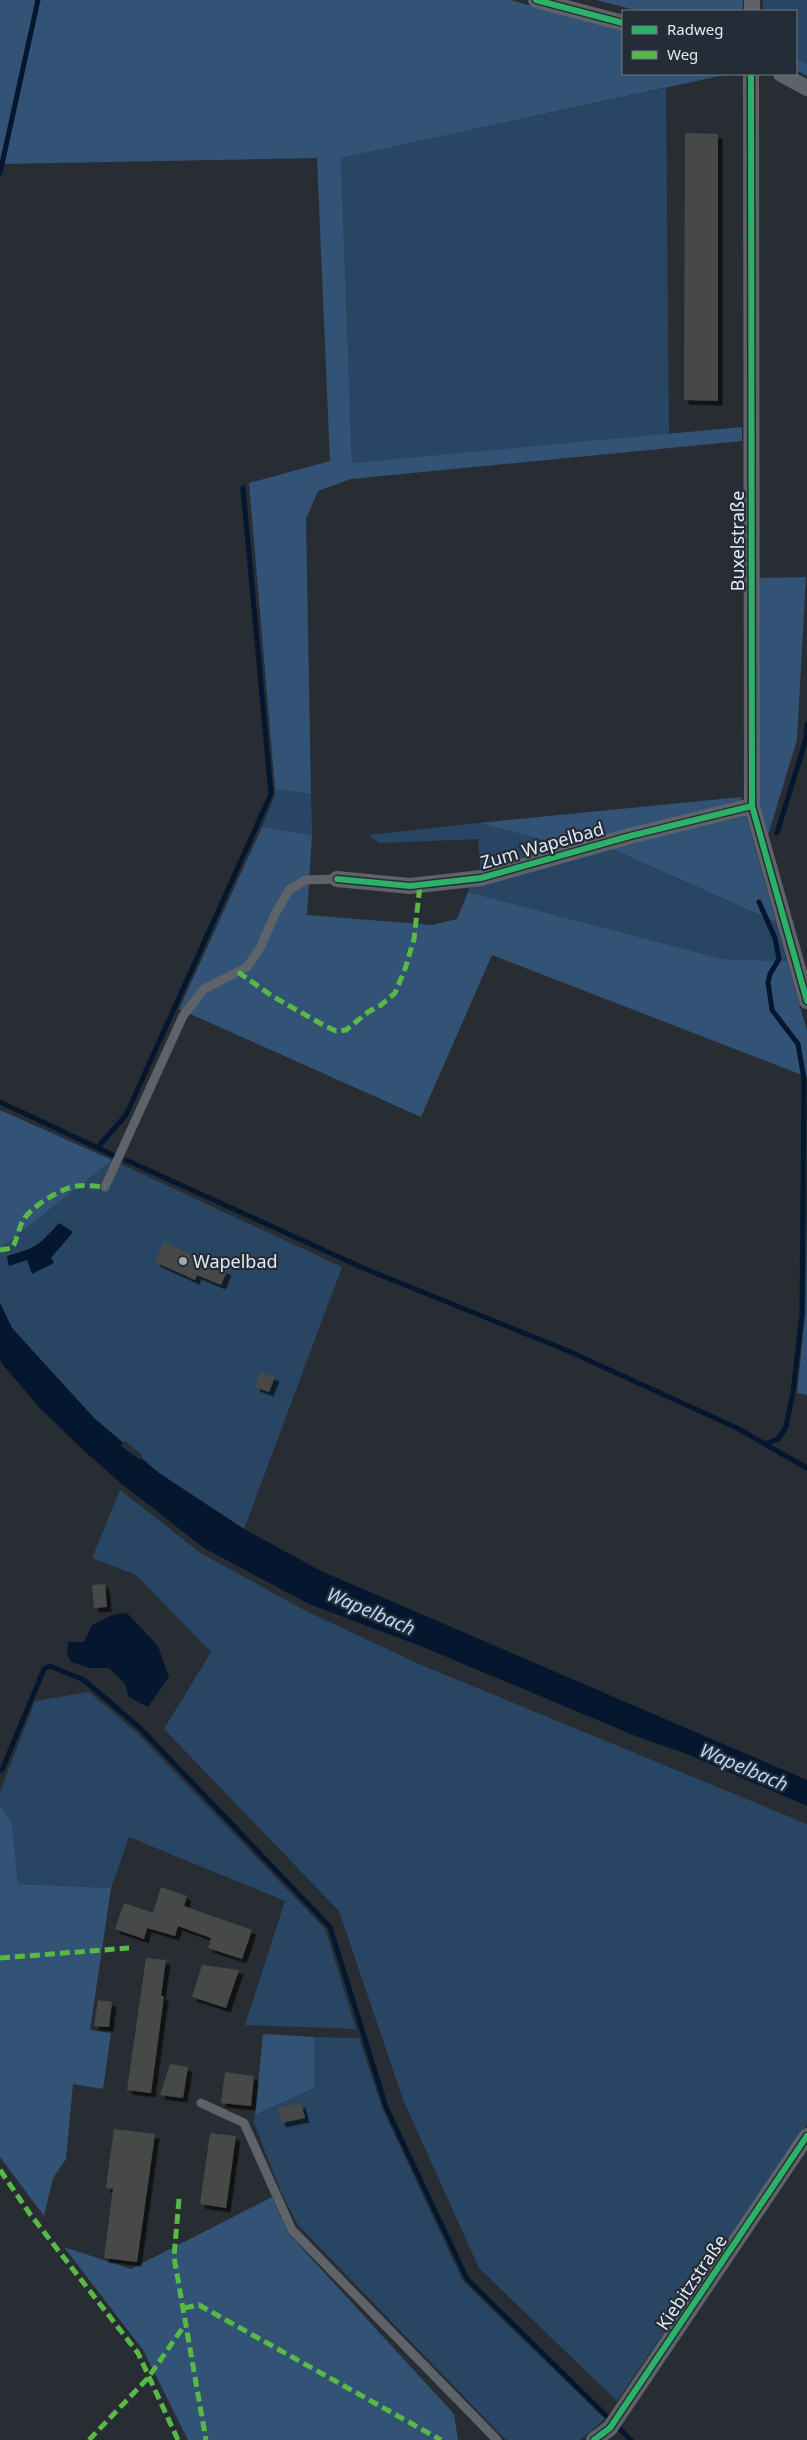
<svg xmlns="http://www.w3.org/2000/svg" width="807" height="2440" font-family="'Noto Sans',sans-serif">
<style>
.green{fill:#284664}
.forest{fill:#325375}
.water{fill:#04172e}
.pier{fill:#282d33}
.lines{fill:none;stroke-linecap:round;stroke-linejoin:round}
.stream{stroke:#04172e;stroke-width:5}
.building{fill:#47494a;filter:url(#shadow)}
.service{stroke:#5e6369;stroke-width:9}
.minor{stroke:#5e6369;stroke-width:16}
.quiet{stroke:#58b947;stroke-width:5;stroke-dasharray:10 5;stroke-linecap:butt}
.cycleway-casing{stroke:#242d37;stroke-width:9}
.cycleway{stroke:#2db169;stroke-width:6}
.poi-dot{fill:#a2a8ae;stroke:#242d37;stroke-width:2}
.labels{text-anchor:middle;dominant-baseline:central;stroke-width:4.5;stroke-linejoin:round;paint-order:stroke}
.street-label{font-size:18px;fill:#e4eaf1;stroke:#242d37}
.poi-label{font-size:18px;fill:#e4eaf1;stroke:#242d37;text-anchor:start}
.water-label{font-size:19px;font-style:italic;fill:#b5d8fd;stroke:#242d37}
</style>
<defs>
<filter id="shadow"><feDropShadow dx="4.5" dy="4.5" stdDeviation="0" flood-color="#0009"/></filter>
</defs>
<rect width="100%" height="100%" fill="#282d33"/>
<!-- green -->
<path class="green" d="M763,0h44v64l-11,-6v-47h-33z
M666,88l3,347 -317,28 -11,-305z
M275,789l36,5 1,41 -50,-8 13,-32z
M478,823l89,23 -87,23 -2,-30 -98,4 -12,-8z
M610,848l166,74 11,39 -64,-2 -255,-67 2,-6z
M112,1160l230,107 -98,262 -86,-56 -64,-55 -64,-69 -18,-21 -12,-25v-54z
M120,1490l82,64 104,57 113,53 388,160v300l-190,277 -138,-133 -75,-166 -65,-191 -175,-182 47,-77 -75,-77 -44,-17z
M89,1692l48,41 188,196 31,100 -111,-4 40,-124 -156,-64 -18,51 -93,-4 -6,-60 -12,-19v-13l35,-91z
M314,2037l45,1 24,72 80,171 142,138 -25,21h-73l-4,-3 -205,-212 -16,-31 -29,-73 2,-6 59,-27z"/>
<!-- forest -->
<path class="forest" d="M0,0h510l113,30v44h106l-388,84 11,305 390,-36v14l-391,38 -33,12 -12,28 5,275 -36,-5 -26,-306 81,-22 -13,-303 -317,6z
M596,0h147v11h-104z
M796,58l11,6v12l-11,-6z
M806,577l-9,163 -29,95 -8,-29 -3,-228z
M742,797l-3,7 -172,42 -89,-23z
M746,816l30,106 -166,-74z
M262,827l50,8 -5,80 125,10 25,-6 11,-27 255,67 64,2 20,70v46l-315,-122 -71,162 -242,-108z
M0,1110l112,50 -112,89z
M807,1218v177l-10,-2 8,-78z
M0,1805l12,19 6,60 93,4 -21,142 21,3 -8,56 -30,-5 -7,75 -13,19 -9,38 -44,-59z
M263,2034l51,3v51l-59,27z
M272,2197l16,36 166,181 4,26h-270l-45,-90 -79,-103 67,22z"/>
<!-- water -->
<path class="water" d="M59,1223l14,9 -22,26 3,5 -22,11 -5,-14 -18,6 -2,-10c30,-8 32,-11 52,-33z
M0,1303l12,25 82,90 65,55 85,56 77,42 486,209v26l-120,-52 -49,-17 -215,-90 -114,-43 -105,-56 -81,-63 -40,-35 -44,-43 -36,-42 -3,-5z
M127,1613l31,33 11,31 -21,30 -19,-10 -4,-13 -16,-16h-20l-18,-6 -4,-8 1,-12h16l8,-17 20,-10z"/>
<!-- pier -->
<path class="pier" d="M125,1441l18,15 -3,4 -19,-14z"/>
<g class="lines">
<!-- stream -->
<path class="stream" d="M0,173l38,-173
M777,833l29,-94 1,-15
M759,902l16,36 4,21 -9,15 -2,8 4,28 26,34 6,35 -2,235 -9,78 -7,35 -8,12 -13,5
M0,1102l113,53
M97,1148l29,-33 145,-321 -28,-306
M126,1160l237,108 203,82 171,78 70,40
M0,1770h2l42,-101 6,-3 34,14 57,49 189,198 56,180 81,172 164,161"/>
</g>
<!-- building -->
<path class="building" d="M685,133l33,1v267l-34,-1z
M164,1242l63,29 -6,14 -24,-10 -2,5 -40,-18z
M260,1372l15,5 -6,15 -14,-5z
M105,1584l2,23 -13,1 -2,-23z
M161,1887l26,9 -3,10 68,24 -10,29 -34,-11 3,-10 -33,-12 -3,10 -28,-8 -3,11 -29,-10 9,-26 29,10z
M146,1958l20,2 -5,36h3l-13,97 -24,-3z
M202,1965l37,5 -13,38 -34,-11z
M98,2000l14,2 -3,25 -15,-1z
M170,2064l18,3 -5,31 -23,-3z
M225,2072l29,4 -3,30 -30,-3z
M301,2103l4,15 -24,5 -3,-15z
M114,2129l41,5 -18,128 -33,-4 9,-69 -7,-1z
M210,2133l26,3 -10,72 -26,-4z"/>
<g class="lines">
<!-- service -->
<path class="service" d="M105,1187l78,-171 21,-27 43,-22 13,-19 15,-34 14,-24 16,-10 32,-1
M201,2103l43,20 48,107 205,210"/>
<!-- minor -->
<path class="minor" d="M536,0l87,23
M752,11v-11
M751,74l1,732 55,195
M781,74l26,14
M337,879l73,7 71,-8 149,-42 122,-30
M594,2440l16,-12 197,-292"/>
<!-- quiet -->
<path class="quiet" d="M238,972l34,24 53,30 11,5 10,-1 22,-18 13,-7 14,-12 10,-24 9,-30 6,-54
M0,1250l12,-2c6,-9 6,-20 12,-29 8,-13 39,-32 53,-33 9,-1 19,0 28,1
M0,1958l129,-10
M0,2170l30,44 108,139 40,87
M179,2199l-5,58 32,183
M184,2308l15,-3 242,135
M89,2440l59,-62 38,-55"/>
<!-- cycleway casing -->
<g class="cycleway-casing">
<path id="cycleway" d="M536,0l87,23
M751,74l1,732 55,195
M337,879l73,7 71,-8 149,-42 122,-30
M594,2440l16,-12 197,-292"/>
</g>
<!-- cycleway -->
<use href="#cycleway" class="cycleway"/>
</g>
<!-- markers -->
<circle class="poi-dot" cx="183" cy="1261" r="5"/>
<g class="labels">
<!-- street labels -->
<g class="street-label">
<text transform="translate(737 541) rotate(-90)">Buxelstraße</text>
<text transform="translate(542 845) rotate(-16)">Zum Wapelbad</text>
<text transform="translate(691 2282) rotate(-56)">Kiebitzstraße</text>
</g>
<!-- poi labels -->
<g class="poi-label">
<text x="193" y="1261">Wapelbad</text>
</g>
<!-- water labels -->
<g class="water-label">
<text transform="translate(371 1611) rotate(23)">Wapelbach</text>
<text transform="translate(744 1767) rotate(23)">Wapelbach</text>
</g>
</g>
<!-- legend -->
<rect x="622" y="10" width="175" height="65" fill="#242d37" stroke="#717981"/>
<rect x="632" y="26" width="25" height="8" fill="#2db169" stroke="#717981"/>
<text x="667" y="35" font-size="15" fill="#e4eaf1">Radweg</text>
<rect x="632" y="51" width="25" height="8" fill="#58b947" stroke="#717981"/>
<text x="667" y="60" font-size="15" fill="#e4eaf1">Weg</text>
</svg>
